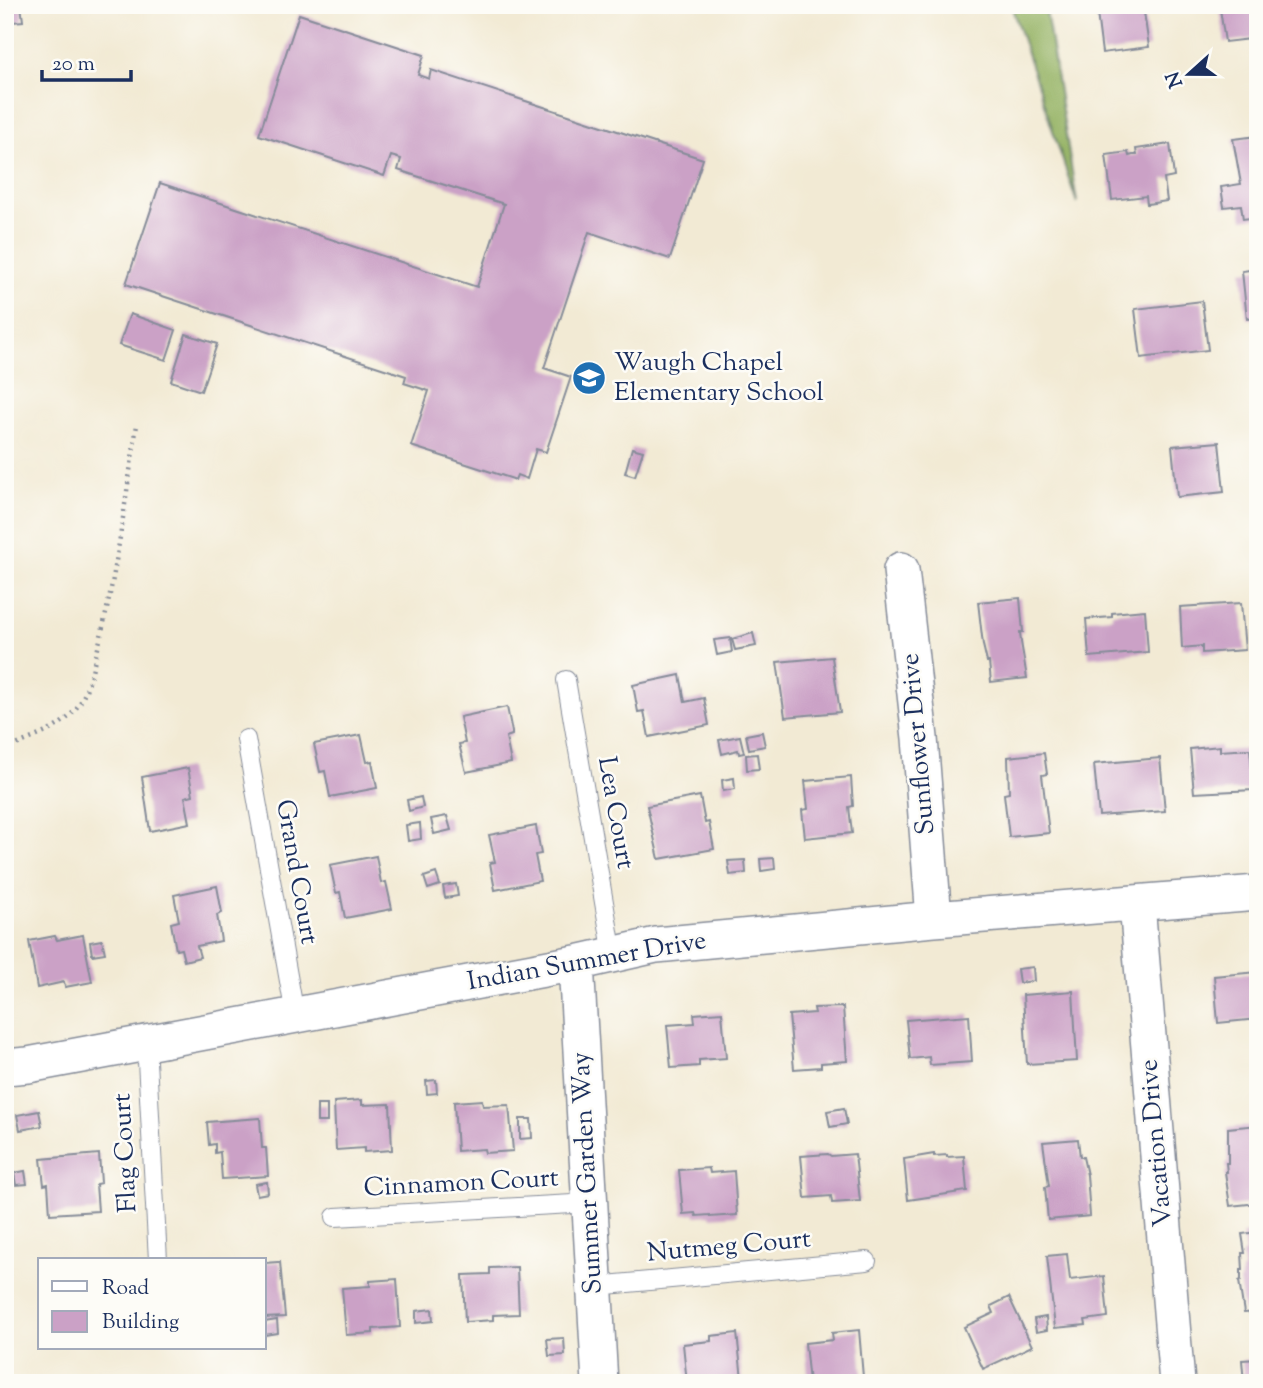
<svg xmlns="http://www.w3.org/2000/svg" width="1263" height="1388" font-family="'Sorts Mill Goudy',serif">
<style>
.forest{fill:#94b264;stroke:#587061;stroke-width:2}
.building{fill:#cba1c6}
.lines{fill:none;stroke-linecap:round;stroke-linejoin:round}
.service-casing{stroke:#868c99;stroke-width:20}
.minor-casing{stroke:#868c99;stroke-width:38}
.path{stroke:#868c99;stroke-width:4.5;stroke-dasharray:2 5;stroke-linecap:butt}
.service{stroke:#fff;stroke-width:18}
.minor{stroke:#fff;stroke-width:35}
.labels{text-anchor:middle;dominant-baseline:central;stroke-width:5;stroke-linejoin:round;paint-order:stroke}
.poi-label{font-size:26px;fill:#1b2f5e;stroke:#fdfcf7;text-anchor:start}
.street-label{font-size:26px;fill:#1b2f5e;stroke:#fdfcf7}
</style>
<rect width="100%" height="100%" fill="#fdfcf7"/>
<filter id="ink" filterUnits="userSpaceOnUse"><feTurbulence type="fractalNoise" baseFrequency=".0143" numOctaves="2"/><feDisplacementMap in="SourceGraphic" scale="14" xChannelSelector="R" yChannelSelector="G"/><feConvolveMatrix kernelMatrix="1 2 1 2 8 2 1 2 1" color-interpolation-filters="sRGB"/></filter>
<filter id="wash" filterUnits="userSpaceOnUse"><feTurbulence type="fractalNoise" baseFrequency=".00686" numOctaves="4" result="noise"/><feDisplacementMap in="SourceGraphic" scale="28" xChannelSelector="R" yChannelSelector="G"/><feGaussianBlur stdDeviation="1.57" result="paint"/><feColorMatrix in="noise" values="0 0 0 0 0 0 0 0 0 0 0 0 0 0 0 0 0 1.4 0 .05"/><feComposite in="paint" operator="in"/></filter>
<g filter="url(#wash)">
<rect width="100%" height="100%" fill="#f2ead4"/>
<!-- forest -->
<path class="forest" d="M1011,5h34l32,198z"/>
<g id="blocks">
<!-- building -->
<path class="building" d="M10,5h11l2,16 -11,1z
M1096,5h47l6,42 -47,6z
M1222,5h36v33l-33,4 -5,-33 3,-1z
M299,14l125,41 -6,20 11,4 2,-9 272,89 -33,100 -81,-27 -45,136 27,9 -25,75 -10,-3 -9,30 -10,-4 -2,5 -2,-1 -102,-33 18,-55 -25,-8 2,-7 -280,-92 34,-101 317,104 27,-83 -106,-34 3,-11 -10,-3 -7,20 -125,-41z
M1258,136v81l-15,2 -2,-14 -17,2 -3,-20 20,-3 -8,-45z
M1170,144l4,33 -10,2 3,22 -20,3 -1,-8 -34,4 -6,-45 22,-3 1,4 4,-1h4l-1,-6z
M1258,269v49l-11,1 -5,-48z
M1202,301l6,49 -67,8 -6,-49z
M130,314l46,16 -10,30 -47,-15z
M186,334l31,10 -16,47 -30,-10z
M1219,442l5,50 -47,5 -5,-51z
M632,448l11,3 -8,25 -10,-3z
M1020,598l3,34h-3l1,10 6,36 -36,4 -2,-20h-2l-4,-17 -5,-43z
M1241,603l4,47 -43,3v-7l-20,2 -2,-41z
M1145,610l3,42 -59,5 -3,-38 26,-2v-4z
M753,633l3,13 -21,4 -3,-11z
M730,638l2,14 -15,3 -3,-15z
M832,657l8,55 -55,5 -8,-55z
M680,675l5,27 19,-4 5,27 -60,12 -5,-26 -6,1 -5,-27z
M507,707l5,25v3l-6,2 5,26 -45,9 -7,-28 6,-1 -5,-26z
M762,732l3,14 -16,3 -3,-14z
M361,735l6,27 5,-1 5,27 -47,9 -5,-26 -5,1 -6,-28z
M740,736l4,17 -5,1 -1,-4 -16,4 -3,-14z
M1220,746v5l30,-2 4,41 -60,3 -4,-44z
M1044,753l3,21 -5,1 7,58 -40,4 -5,-43 5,-1 -1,-36z
M757,754l2,15 -12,1 -1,-15z
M1160,758l5,53 -66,5 -5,-52z
M188,768l5,27 -8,2 5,26 -40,8 -8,-54z
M851,777l2,29 -4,1 3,26 -47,5 -3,-28 6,-1 -3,-28z
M734,778l1,11 -12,2 -1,-11z
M700,796l5,27 4,-1 5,27 -55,10 -12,-53z
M421,797l2,10 -14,4 -2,-11z
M447,816l4,14 -17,4 -3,-15z
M420,823l1,16 -13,2 -2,-16z
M536,826l5,28 -6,1 5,26 -45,9 -5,-27 5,-1 -6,-27z
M376,856l5,27 5,-1 6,27 -47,9 -5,-26 -4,1 -6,-28z
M774,858l1,11 -14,2 -1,-12z
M745,860l1,13 -16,2 -2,-14z
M436,873l4,12 -12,4 -4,-12z
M456,884l2,12 -13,2 -2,-12z
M217,886l5,27 -5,2 4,26 -24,5 3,11 -16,4 -3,-12 -5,1 -5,-27 8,-2 -5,-26z
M83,935l9,47 -27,5 -1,-5 -27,6 -8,-47 26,-5 2,4z
M102,940l3,13 -13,2 -2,-13z
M1033,967l1,14 -15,2 -2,-14z
M1258,972v47l-40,4 -4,-47z
M1073,991l4,70 -50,3 -4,-69z
M843,1007l4,54 -26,2v4l-27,2 -5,-54 26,-2 -1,-5z
M722,1012l4,46 -27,2v6l-28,2 -4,-43 28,-2 -1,-9z
M969,1015l3,47 -42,3 -1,-8 -19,2 -4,-39z
M436,1080l1,13 -10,1 -1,-13z
M362,1100v5l28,-1 2,46 -28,2v-4l-28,2 -2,-48z
M482,1100l1,6 26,-1 4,46 -28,2 -1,-4 -27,2 -3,-49z
M317,1105h10v17h-10z
M844,1108l3,16 -17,3 -3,-16z
M39,1111l3,15 -22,4 -3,-15z
M260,1118l2,30h4l2,28 -46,3 -2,-27 -5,1v-9l-6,1 -2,-23z
M520,1119h11l1,19 -12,1z
M1258,1125v78l-28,3 -5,-34h2l-1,-9h2v-35z
M1078,1139l2,18h3l4,18 3,41 -42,4 -3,-33 4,-1 -6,-44z
M99,1154l2,29 -5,1 2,27 -48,3 -2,-30 -4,1 -3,-26z
M828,1154l3,2 24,-2 5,47 -28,2 -1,-7 -26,2 -4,-42z
M934,1154v2l13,-1v2l17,-1 3,35 -59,9 -4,-41z
M709,1168l1,5 24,-2 3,44 -27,2v-2l-14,1 -1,-3 -12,1 -4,-44z
M25,1171l2,13 -11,1 -2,-12z
M267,1182l1,11 -11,2 -2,-11z
M1258,1232v80l-14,1 -5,-32 2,-1v-10h2l-1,-17h3l-3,-19z
M1067,1254l3,26 34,-4 4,41 -23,3 1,5 -31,3 -8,-72z
M278,1262h2l5,55 -21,1v-55z
M517,1267l2,47 -26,1v5l-28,2 -2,-47 27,-1v-6z
M397,1279l3,48 -27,2v4l-27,2 -4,-47 28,-2v-5z
M1009,1297l23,49 -49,23 -19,-42 30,-14 -3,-7z
M432,1309l1,12 -17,2v-12z
M1046,1317l1,13 -11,2 -2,-13z
M277,1320l1,13 -14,2v-13z
M859,1330l4,47 -26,2v4h-28l-4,-40 28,-3 -1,-7z
M737,1333l5,46 -27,4h-28l-4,-39 28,-3v-5z
M564,1338l1,17 -16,1 -2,-17z
M1258,1359v24h-14l-2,-23z"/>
</g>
</g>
<g filter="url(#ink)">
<use href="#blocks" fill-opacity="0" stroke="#868c99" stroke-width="2"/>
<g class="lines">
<!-- service casing -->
<g class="service-casing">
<path id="service" d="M566,680l47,275
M246,739l49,276
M146,1043l12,217
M335,1217l256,-14
M595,1286l272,-25"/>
</g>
<!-- minor casing -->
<g class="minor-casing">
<path id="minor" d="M901,570l19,168 14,181
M1137,904l40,479
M576,963l24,420
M5,1067l23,-2 118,-22 430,-80 80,-18 278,-26 324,-26"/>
</g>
<!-- path -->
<path class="path" d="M5,751c25,-15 54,-18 72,-44 11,-14 15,-38 20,-55 19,-74 28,-151 40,-227"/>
<!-- service -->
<use href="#service" class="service"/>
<!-- minor -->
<use href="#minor" class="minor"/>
</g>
</g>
<!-- icons -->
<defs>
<g id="school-disc" transform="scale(1.75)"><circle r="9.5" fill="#1f6fb2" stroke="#fdfcf7"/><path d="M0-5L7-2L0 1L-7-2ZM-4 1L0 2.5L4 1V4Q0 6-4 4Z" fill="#fff"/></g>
</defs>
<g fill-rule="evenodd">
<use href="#school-disc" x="589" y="378"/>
</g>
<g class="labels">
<!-- poi labels -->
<g class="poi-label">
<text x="614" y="363">Waugh Chapel<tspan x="614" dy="30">Elementary School</tspan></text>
</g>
<!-- street labels -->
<g class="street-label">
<text transform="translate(919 744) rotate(-95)">Sunflower Drive</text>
<text transform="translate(615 813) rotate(80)">Lea Court</text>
<text transform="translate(296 872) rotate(80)">Grand Court</text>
<text transform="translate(587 962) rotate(-10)">Indian Summer Drive</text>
<text transform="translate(1157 1143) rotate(-95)">Vacation Drive</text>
<text transform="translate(126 1153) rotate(-93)">Flag Court</text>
<text transform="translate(588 1173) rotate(-93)">Summer Garden Way</text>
<text transform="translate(461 1184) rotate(-3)">Cinnamon Court</text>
<text transform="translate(729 1247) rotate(-5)">Nutmeg Court</text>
</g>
</g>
<!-- margin -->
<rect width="1263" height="1388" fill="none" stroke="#fdfcf7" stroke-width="28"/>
<!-- legend -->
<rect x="38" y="1258" width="228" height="91" fill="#fdfcf7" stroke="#a3aaba" stroke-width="2"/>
<rect x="52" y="1281" width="35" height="10" fill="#ffffff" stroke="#a3aaba" stroke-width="2"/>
<text x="102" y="1294" font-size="21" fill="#1b2f5e">Road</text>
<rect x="52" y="1311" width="35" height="21" fill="#cba1c6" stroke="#a3aaba" stroke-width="2"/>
<text x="102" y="1328" font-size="21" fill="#1b2f5e">Building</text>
<!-- north arrow -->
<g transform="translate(1189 74) rotate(249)" stroke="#fdfcf7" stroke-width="5" paint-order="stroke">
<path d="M0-5L12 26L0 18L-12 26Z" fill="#1b2f5e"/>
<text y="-10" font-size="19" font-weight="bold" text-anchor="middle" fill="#1b2f5e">N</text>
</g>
<!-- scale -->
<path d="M42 70v10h89v-10" fill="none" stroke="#1b2f5e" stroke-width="3.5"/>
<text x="52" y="70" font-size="21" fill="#1b2f5e" stroke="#fdfcf7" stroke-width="5" paint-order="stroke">20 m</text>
</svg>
